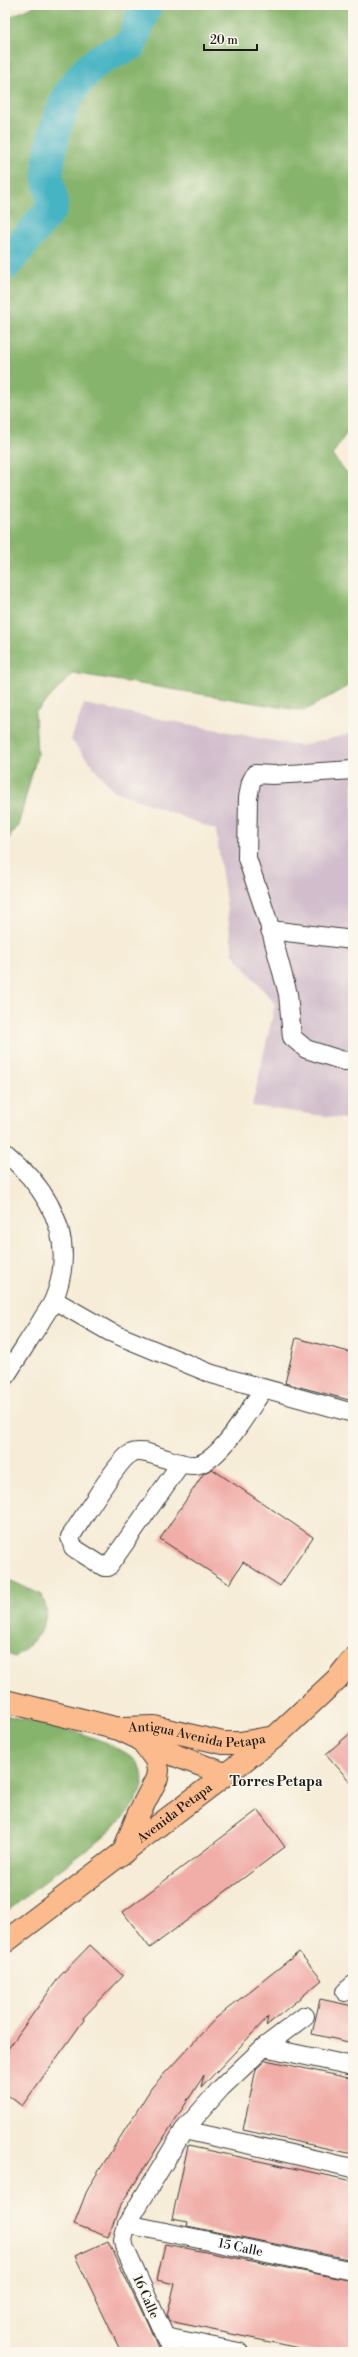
<svg xmlns="http://www.w3.org/2000/svg" width="358" height="2357" font-family="'Libre Bodoni',serif">
<style>
.industrial{fill:#d1bdcc}
.forest{fill:#87b46c;stroke:#526844}
.lines{fill:none;stroke-linecap:round;stroke-linejoin:round}
.river{stroke:#47b4c3;stroke-width:32}
.building{fill:#f1aea9}
.minor-casing{stroke:#3d3b38;stroke-width:20}
.major-casing{stroke:#3d3b38;stroke-width:24}
.minor{stroke:#fff;stroke-width:18}
.major{stroke:#fbbb8c;stroke-width:22}
.labels{text-anchor:middle;dominant-baseline:central;stroke-width:3;stroke-linejoin:round;paint-order:stroke}
.street-label{font-size:13px;fill:#1c1c1c;stroke:#fbf7ec}
.neighbourhood-label{font-size:14px;font-weight:bold;fill:#1c1c1c;stroke:#fbf7ec}
</style>
<rect width="100%" height="100%" fill="#fbf7ec"/>
<filter id="ink" filterUnits="userSpaceOnUse"><feTurbulence type="fractalNoise" baseFrequency=".025" numOctaves="2"/><feDisplacementMap in="SourceGraphic" scale="8" xChannelSelector="R" yChannelSelector="G"/><feConvolveMatrix kernelMatrix="1 2 1 2 8 2 1 2 1" color-interpolation-filters="sRGB"/></filter>
<filter id="wash" filterUnits="userSpaceOnUse"><feTurbulence type="fractalNoise" baseFrequency=".012" numOctaves="4" result="noise"/><feDisplacementMap in="SourceGraphic" scale="16" xChannelSelector="R" yChannelSelector="G"/><feGaussianBlur stdDeviation="0.9" result="paint"/><feColorMatrix in="noise" values="0 0 0 0 0 0 0 0 0 0 0 0 0 0 0 0 0 1.4 0 .05"/><feComposite in="paint" operator="in"/></filter>
<g filter="url(#wash)">
<rect width="100%" height="100%" fill="#f6ecd7"/>
<!-- industrial -->
<path class="industrial" d="M84,704l216,42 53,-13v387l-101,-14 23,-102 -42,-50 -17,-124 -103,-40 -42,-50z"/>
<!-- forest -->
<path class="forest" d="M37,5h316v418l-21,32 21,25v203l-49,28 -231,-38 -38,40 2,42 -19,71 -13,17v-824z
M5,1578l37,17c1,5 5,13 4,18 -1,19 -17,33 -31,44l-10,-4z
M5,1715c38,9 91,18 124,40 49,35 -46,98 -71,116 -18,14 -35,28 -53,42z"/>
<g class="lines">
<!-- river -->
<path class="river" d="M5,265l47,-57c2,-13 -6,-26 -4,-39 5,-41 16,-82 50,-108 9,-7 22,-11 33,-16l15,-40"/>
</g>
<g id="blocks">
<!-- building -->
<path class="building" d="M296,1338l57,15v48l-68,-18z
M212,1469l101,68 -33,49 -37,-24 -14,22 -69,-45 44,-66z
M353,1731v54l-27,-31z
M258,1810l27,37 -135,101 -27,-36z
M90,1945l33,31 -40,42 1,2 -62,86 -17,-13v-40l55,-77z
M299,1952l23,28 -56,46 2,-9 -67,71 3,-13 -84,131 -12,31 -34,-13 14,-36 64,-101 64,-69z
M320,1999l33,7v37l-41,-9z
M266,2060l87,19v75l-110,-24 13,-61z
M188,2146l165,35v79l-166,-34 1,-4 -16,-3z
M108,2241l39,81 13,30h-39l-29,-61 -17,-35z
M165,2244l188,37v71h-35l-149,-31 -2,-5 8,-32 -18,-4z"/>
</g>
</g>
<g filter="url(#ink)">
<use href="#blocks" fill-opacity="0" stroke="#3d3b38" stroke-width="1"/>
<g class="lines">
<!-- minor casing -->
<g class="minor-casing">
<g id="minor">
<path d="M353,770l-80,5 -18,-1 -4,8 -3,16 -1,60 22,66 19,70 4,43 14,12 38,12 9,-1"/>
<path d="M270,930l83,10"/>
<path d="M5,1152c45,39 73,88 49,147 -3,8 -10,16 -14,24 -12,18 -23,36 -35,54"/>
<path d="M54,1300l56,32 102,42 141,39"/>
<path d="M181,1463l-73,104h-4l-27,-17 -4,-3 -3,-10c11,-15 47,-76 60,-83 9,-5 21,0 30,3 11,3 24,9 35,8 25,-2 54,-56 68,-75"/>
<path d="M345,1992l8,-7"/>
<path d="M264,2047l89,19"/>
<path d="M184,2130l169,38"/>
<path id="s1" d="M127,2224l226,47"/>
<path d="M165,2337l74,15"/>
<path d="M172,2352l-47,-103 -2,-9 4,-16 57,-94 37,-42 43,-41 41,-31"/>
</g>
</g>
<!-- major casing -->
<g class="major-casing">
<g id="major">
<path d="M5,1701l114,28 58,27 48,18"/>
<path id="s2" d="M122,1728l32,-1 69,16h17l29,-5"/>
<path d="M123,1853l15,-38 19,-37 1,-8 -2,-10 -16,-22"/>
<path id="s3" d="M5,1942l270,-205 62,-58 16,-20"/>
</g>
</g>
<!-- minor -->
<use href="#minor" class="minor"/>
<!-- major -->
<use href="#major" class="major"/>
</g>
</g>
<g class="labels">
<!-- street labels -->
<g class="street-label">
<text stroke="none"><textPath href="#s2" startOffset="76">Antigua Avenida Petapa</textPath></text>
<text stroke="none"><textPath href="#s3" startOffset="213">Avenida Petapa</textPath></text>
<text stroke="none"><textPath href="#s1" startOffset="116">15 Calle</textPath></text>
<text transform="translate(146 2297) rotate(66)">16 Calle</text>
</g>
<!-- neighbourhood labels -->
<g class="neighbourhood-label">
<text x="276" y="1782">Torres Petapa</text>
</g>
</g>
<!-- margin -->
<rect width="358" height="2357" fill="none" stroke="#fbf7ec" stroke-width="20"/>
<!-- scale -->
<path d="M204 44v6h53v-6" fill="none" stroke="#1c1c1c" stroke-width="2"/>
<text x="210" y="44" font-size="12" fill="#1c1c1c" stroke="#fbf7ec" stroke-width="3" paint-order="stroke">20 m</text>
</svg>
